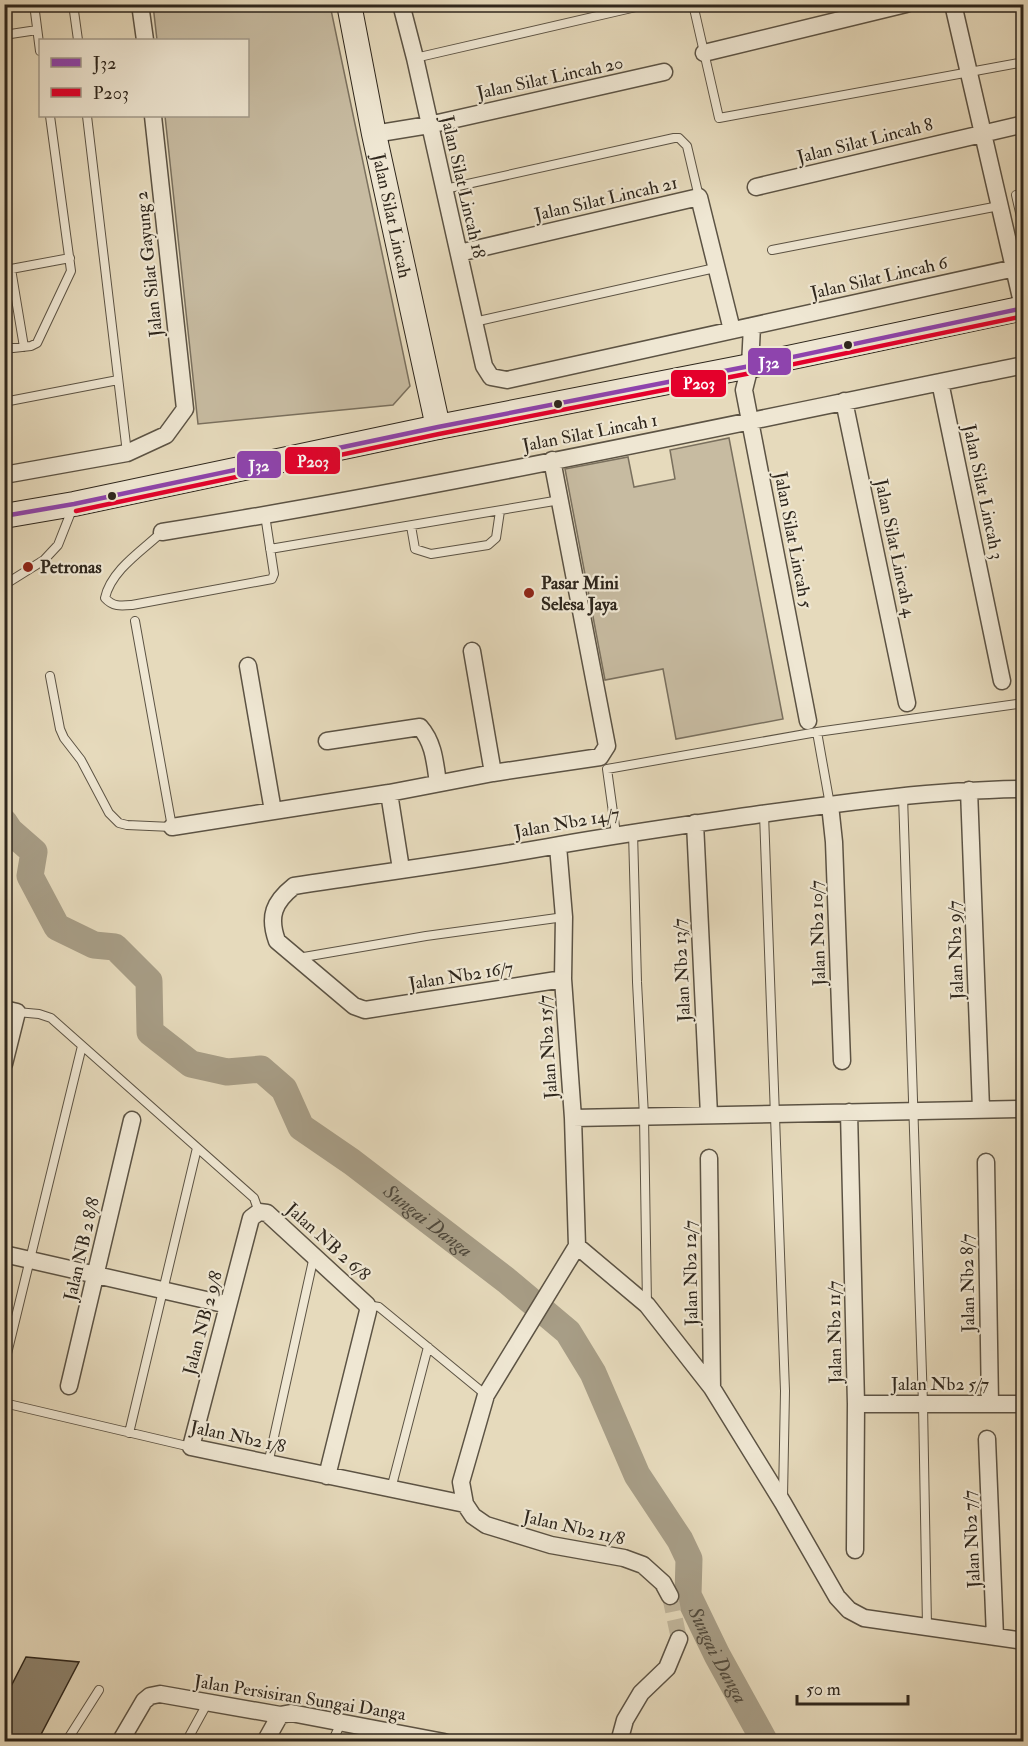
<svg xmlns="http://www.w3.org/2000/svg" width="1028" height="1746" font-family="'IM FELL Double Pica',serif">
<style>
.green{fill:#c7bba1;stroke:#7a705e;stroke-width:1.5}
.lines{fill:none;stroke-linecap:round;stroke-linejoin:round}
.river{stroke:#a79d86;stroke-width:27}
.building{fill:#8e846f;stroke:#2e261c;stroke-width:1.5}
.street-tunnel{stroke:#c1b69c;stroke-width:16;stroke-dasharray:16 8;stroke-linecap:butt}
.lane-casing{stroke:#5c5344;stroke-width:10}
.street-casing{stroke:#5c5344;stroke-width:19}
.secondary-casing{stroke:#2e261c;stroke-width:26}
.lane{stroke:#efe7d3;stroke-width:8}
.street{stroke:#efe7d3;stroke-width:16}
.secondary{stroke:#efe7d3;stroke-width:24}
.bus-1-casing{stroke:#efe7d3;stroke-width:9}
.bus-2-casing{stroke:#efe7d3;stroke-width:9}
.bus-1{stroke:#8e44ad;stroke-width:4.5}
.bus-2{stroke:#e4002b;stroke-width:4.5}
.bus-dot{fill:#2e261c;stroke:#efe7d3;stroke-width:2}
.poi-dot{fill:#8f2418;stroke:#efe7d3;stroke-width:2}
.labels{text-anchor:middle;dominant-baseline:central;stroke-width:4.5;stroke-linejoin:round;paint-order:stroke}
.street-label{font-size:18px;fill:#2e261c;stroke:#efe7d3}
.poi-label{font-size:18px;font-weight:bold;fill:#2e261c;stroke:#efe7d3;text-anchor:start}
.water-label{font-size:20px;font-style:italic;fill:#524a3c;stroke:#efe7d3}
.line-badge{stroke:#efe7d3;stroke-width:2}
.badge-label{font-size:16px;text-anchor:middle;font-weight:bold;fill:#fff}
</style>
<rect width="100%" height="100%" fill="#e6dabc"/>
<filter id="stains"><feTurbulence type="fractalNoise" baseFrequency=".00333" numOctaves="4"/><feColorMatrix values="0 0 0 0 .2 0 0 0 0 .09 0 0 0 0 .02 0 0 0 .5 -.17"/></filter>
<radialGradient id="worn" r=".72"><stop offset=".6" stop-color="#630" stop-opacity="0"/><stop offset="1" stop-color="#630" stop-opacity=".3"/></radialGradient>
<!-- green -->
<path class="green" d="M153,5h177l80,381 -17,19 -195,19 -33,-308h83v-76h-91z
M729,438l54,281 -107,20 -13,-70 -58,11 -40,-211 63,-12 6,30 41,-8 -5,-29z"/>
<g class="lines">
<!-- river -->
<path class="river" id="s1" d="M4,822l6,9 24,21 -4,24 27,51 37,18 21,2 34,34 1,51 41,32 36,8 34,-3 23,20 17,38 51,35 154,118 62,52 25,41 44,102 43,65 9,19 -1,36 29,60 48,87"/>
</g>
<!-- building -->
<path class="building" d="M26,1657l53,5 -42,80 -8,-3 -1,3h-24v-7l4,-6 -4,-2v-27z"/>
<g class="lines">
<!-- street-tunnel -->
<path class="street-tunnel" d="M670,1596l9,43"/>
<!-- lane casing -->
<g class="lane-casing">
<path id="lane" d="M34,4l6,47
M73,4l5,36
M693,4l26,114 305,-56
M4,35l33,-5
M415,58l234,-54
M87,116l40,337
M445,189l229,-51h5l8,8 12,51
M1024,193l-8,2 8,35
M772,250l227,-44
M4,268l7,1 59,-11
M11,269l13,78
M474,322l241,-54
M4,349l27,-3 6,-3 34,-72 -21,-155
M4,402l114,-22
M411,526l4,23 16,5 57,-9 8,-7 4,-27
M162,532c-19,18 -51,38 -57,66 8,9 16,8 27,7l140,-26 2,-5 -9,-59
M270,549l290,-49
M4,585l40,-25 14,-15 15,-38
M50,676l10,53 4,9 17,22 28,53 10,10 8,2 45,2 -37,-206
M817,732l13,73
M903,796l20,608 4,222
M764,814l21,577 -2,106
M633,832l4,150 7,134 3,189
M616,834l-9,-65 210,-37 207,-29
M298,958l128,-22 138,-19
M17,1012l22,2 12,4 203,180 5,14
M367,1305l12,2 107,88
M4,1366l78,-320
M4,1403l187,44
M129,1433l68,-285
M268,1464l46,-208
M391,1489l37,-142
M66,1742l33,-52
M186,1742l22,-40
M332,1742l9,-19"/>
</g>
<!-- street casing -->
<g class="street-casing">
<path id="street" d="M140,4l5,36
M401,4l14,54 69,308 7,11 16,3 517,-114
M953,4l71,307
M704,53l202,-49
M374,134l55,-9 235,-53
M756,187l268,-63
M459,253l240,-56 33,133
M752,326l-2,40 -6,24 64,331
M940,382l62,299
M844,401l63,302
M4,475l123,-22 39,-18 19,-26 -32,-293
M162,532c289,-46 575,-109 862,-167
M472,651l21,122
M248,666l25,145
M327,741l93,-14c14,16 15,36 18,56
M969,790l12,319
M389,793l12,76
M830,805l4,37 8,219
M695,823l14,292
M172,827l217,-34 104,-20 107,-16 7,-11 -55,-286
M558,846l6,71 -1,62 10,139 4,128
M563,979l-198,31 -11,-4 -77,-65c-9,-25 -3,-39 17,-55 89,-14 178,-25 265,-41 68,-12 134,-21 202,-31 87,-12 175,-24 263,-25
M4,1009l13,3 -13,52
M849,1112l7,292 -1,146
M573,1118l451,-9
M709,1158l3,230
M986,1162l4,242
M4,1254l224,51
M69,1386l63,-266
M856,1404h168
M987,1439l8,198
M327,1476l41,-165 -1,-6 -100,-92 -8,-1 -8,6 -60,229 274,57
M670,1596l-7,-13 -20,-18 -19,-7 -73,-13 -65,-20 -13,-9 -8,-12 -4,-22 25,-87 91,-149 70,59 65,83 71,115 54,94 12,13 15,8 160,23
M120,1742l24,-41 6,-5 10,-2 120,21 11,-2 153,29
M265,1742l15,-27
M619,1742l6,-22 16,-27 26,-25 12,-29"/>
</g>
<!-- secondary casing -->
<g class="secondary-casing">
<g id="secondary">
<path id="s2" d="M349,4l25,130 64,293"/>
<path d="M4,516l70,-12 364,-77 312,-61 274,-58"/>
</g>
</g>
<!-- lane -->
<use href="#lane" class="lane"/>
<!-- street -->
<use href="#street" class="street"/>
<!-- secondary -->
<use href="#secondary" class="secondary"/>
<!-- bus-1 casing -->
<g class="bus-1-casing">
<path id="bus-1" d="M4,516l70,-12 364,-77 312,-61 274,-58"/>
</g>
<!-- bus-2 casing -->
<g class="bus-2-casing">
<path id="bus-2" d="M76,511l363,-77 312,-61 273,-57"/>
</g>
<!-- bus-1 -->
<use href="#bus-1" class="bus-1"/>
<!-- bus-2 -->
<use href="#bus-2" class="bus-2"/>
</g>
<!-- markers -->
<g class="bus-dot">
<circle cx="848" cy="345" r="5"/>
<circle cx="558" cy="404" r="5"/>
<circle cx="112" cy="496" r="5"/>
</g>
<g class="poi-dot">
<circle cx="28" cy="567" r="6"/>
<circle cx="529" cy="593" r="6"/>
</g>
<g class="labels">
<!-- street labels -->
<g class="street-label">
<text transform="translate(550 78) rotate(-12)">Jalan Silat Lincah 20</text>
<text transform="translate(865 141) rotate(-14)">Jalan Silat Lincah 8</text>
<text transform="translate(463 187) rotate(77)">Jalan Silat Lincah 18</text>
<text transform="translate(606 199) rotate(-13)">Jalan Silat Lincah 21</text>
<text stroke="none"><textPath href="#s2" startOffset="216">Jalan Silat Lincah</textPath></text>
<text transform="translate(149 264) rotate(-96)">Jalan Silat Gayung 2</text>
<text transform="translate(879 278) rotate(-13)">Jalan Silat Lincah 6</text>
<text transform="translate(590 433) rotate(-11)">Jalan Silat Lincah 1</text>
<text transform="translate(983 492) rotate(78)">Jalan Silat Lincah 3</text>
<text transform="translate(793 540) rotate(79)">Jalan Silat Lincah 5</text>
<text transform="translate(895 548) rotate(78)">Jalan Silat Lincah 4</text>
<text transform="translate(567 823) rotate(-10)">Jalan Nb2 14/7</text>
<text transform="translate(818 933) rotate(-92)">Jalan Nb2 10/7</text>
<text transform="translate(956 950) rotate(-92)">Jalan Nb2 9/7</text>
<text transform="translate(682 970) rotate(-93)">Jalan Nb2 13/7</text>
<text transform="translate(461 976) rotate(-9)">Jalan Nb2 16/7</text>
<text transform="translate(548 1047) rotate(-94)">Jalan Nb2 15/7</text>
<text transform="translate(328 1242) rotate(42)">Jalan NB 2 6/8</text>
<text transform="translate(82 1249) rotate(-77)">Jalan NB 2 8/8</text>
<text transform="translate(691 1273) rotate(-91)">Jalan Nb2 12/7</text>
<text transform="translate(968 1283) rotate(-91)">Jalan Nb2 8/7</text>
<text transform="translate(203 1323) rotate(-75)">Jalan NB 2 9/8</text>
<text transform="translate(835 1332) rotate(-91)">Jalan Nb2 11/7</text>
<text x="940" y="1384">Jalan Nb2 5/7</text>
<text transform="translate(238 1437) rotate(12)">Jalan Nb2 1/8</text>
<text transform="translate(574 1528) rotate(13)">Jalan Nb2 11/8</text>
<text transform="translate(972 1539) rotate(-93)">Jalan Nb2 7/7</text>
<text transform="translate(300 1698) rotate(9)">Jalan Persisiran Sungai Danga</text>
</g>
<!-- poi labels -->
<g class="poi-label">
<text x="40" y="567">Petronas</text>
<text x="541" y="583">Pasar Mini<tspan x="541" dy="21">Selesa Jaya</tspan></text>
</g>
<!-- water labels -->
<g class="water-label">
<text stroke="none"><textPath href="#s1" startOffset="639">Sungai Danga</textPath></text>
<text stroke="none"><textPath href="#s1" startOffset="1179">Sungai Danga</textPath></text>
</g>
</g>
<g class="line-badge">
<rect x="747" y="347" width="45" height="29" rx="6" fill="#8e44ad"/>
<rect x="670" y="369" width="57" height="29" rx="6" fill="#e4002b"/>
<rect x="284" y="446" width="57" height="29" rx="6" fill="#e4002b"/>
<rect x="236" y="450" width="46" height="29" rx="6" fill="#8e44ad"/>
</g>
<g class="badge-label">
<text x="769" y="368">J32</text>
<text x="699" y="389">P203</text>
<text x="313" y="467">P203</text>
<text x="259" y="471">J32</text>
</g>
<!-- margin -->
<rect width="1028" height="1746" fill="none" stroke="#e6dabc" stroke-width="24"/>
<rect x="6" y="6" width="1016" height="1734" fill="none" stroke="#2e261c" stroke-width="3"/>
<rect x="12" y="12" width="1004" height="1722" fill="none" stroke="#2e261c" stroke-width="1.5"/>
<!-- legend -->
<rect x="39" y="39" width="210" height="78" fill="#efe7d3" stroke="#a29a8a" stroke-width="1.5"/>
<rect x="51" y="58" width="30" height="9" fill="#8e44ad" stroke="#a29a8a" stroke-width="1.5"/>
<text x="93" y="69" font-size="18" fill="#2e261c">J32</text>
<rect x="51" y="88" width="30" height="9" fill="#e4002b" stroke="#a29a8a" stroke-width="1.5"/>
<text x="93" y="99" font-size="18" fill="#2e261c">P203</text>
<!-- scale -->
<path d="M797 1695v9h111v-9" fill="none" stroke="#2e261c" stroke-width="3"/>
<text x="806" y="1695" font-size="18" fill="#2e261c" stroke="#efe7d3" stroke-width="4.5" paint-order="stroke">50 m</text>
<rect width="100%" height="100%" filter="url(#stains)"/>
<rect width="100%" height="100%" fill="url(#worn)"/>
</svg>
